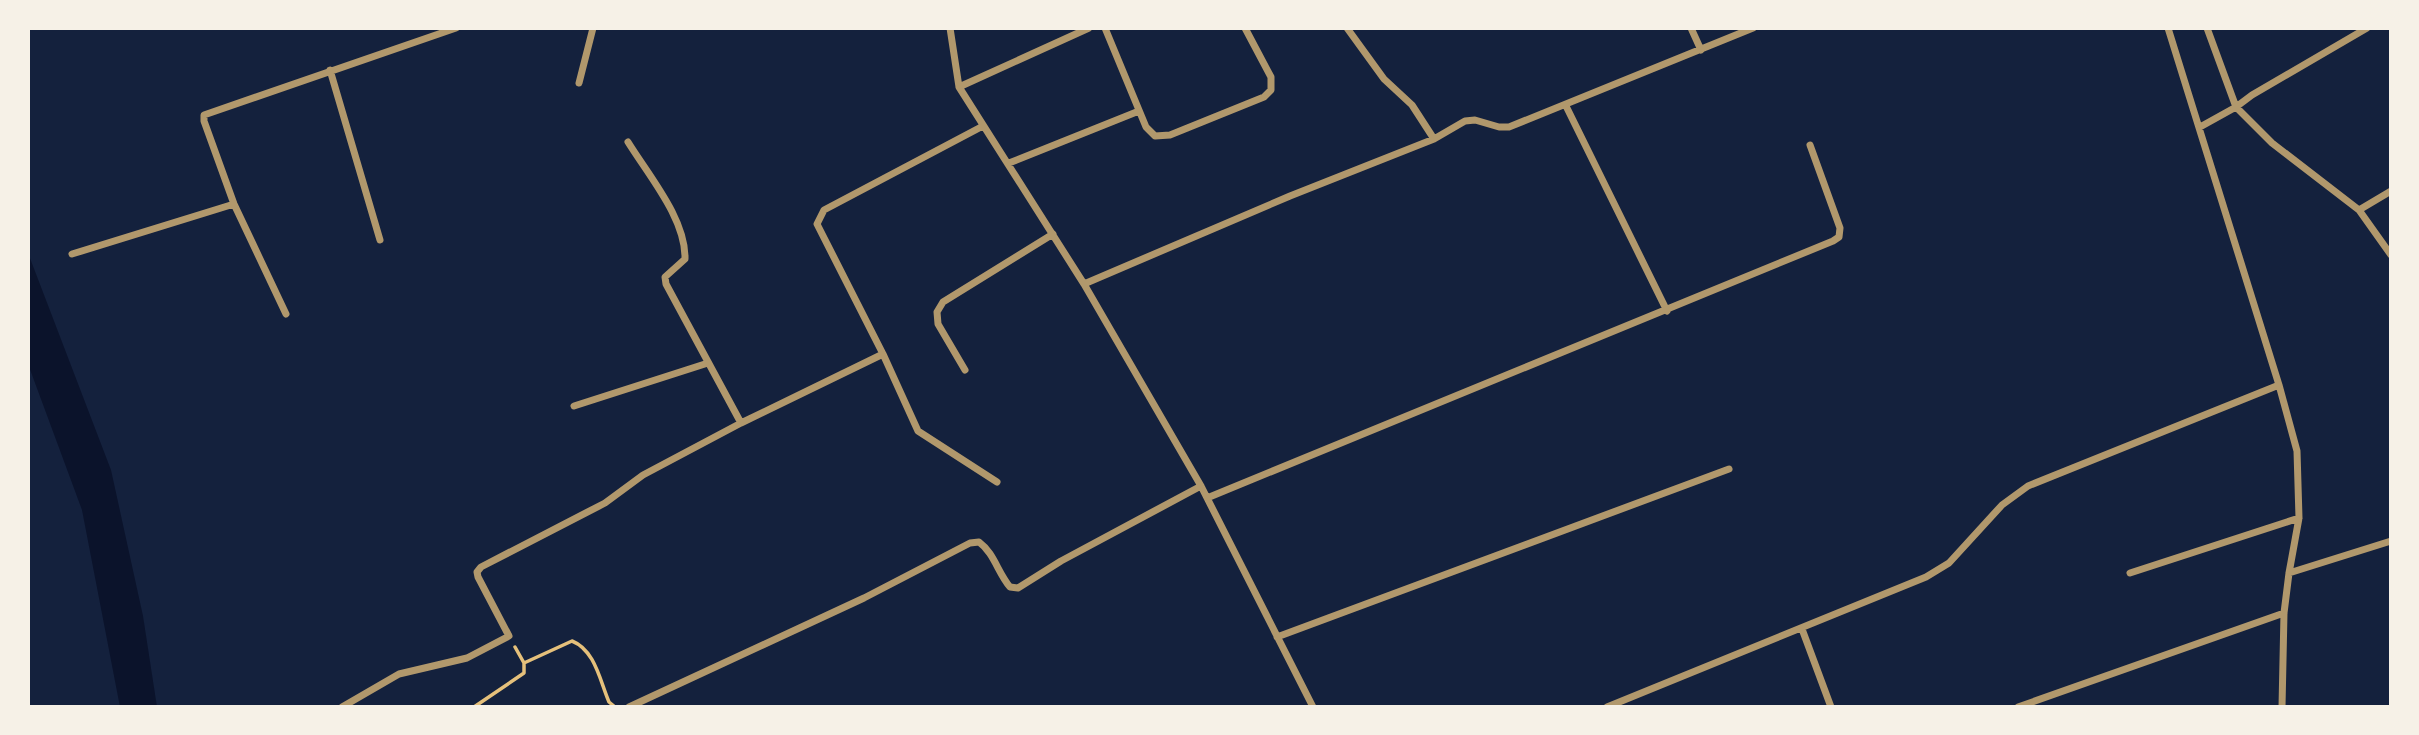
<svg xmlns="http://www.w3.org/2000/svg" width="2419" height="735" font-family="'Space Grotesk',sans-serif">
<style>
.water{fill:#0b132b}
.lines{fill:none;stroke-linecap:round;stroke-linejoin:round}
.path{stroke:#e5c07b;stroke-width:3.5}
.minor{stroke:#b1986c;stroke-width:7}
</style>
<rect width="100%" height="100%" fill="#14213d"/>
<!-- water -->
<path class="water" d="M28,253l83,217 32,146 14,91h-37l-38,-197 -54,-146z"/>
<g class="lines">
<!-- path -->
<path class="path" d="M524,663l48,-22c23,9 28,40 37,61l6,5
M474,707l50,-34v-10l-9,-16"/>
<!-- minor -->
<path class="minor" d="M950,28l9,59 125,197 117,202 112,221
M1105,28l41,99 9,9 15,-1 94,-38 7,-7v-13l-26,-49
M1347,28l37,51 28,26 22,34
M1691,28l10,22
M2168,28l111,357 18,66 2,67 -10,55 -5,40 -2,94
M2207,28l29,79 16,-12 115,-67
M330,70l50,170
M579,83l14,-55
M959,87l130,-59
M1566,106l101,205
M983,126l-159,84 -7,14 66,130 35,77 79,51
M2200,127l36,-20 36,36 87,67 32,45
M628,142c21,34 58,77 57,117l-20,18 1,7 75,139
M1009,163l130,-52
M2359,210l32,-19
M72,254l162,-50
M1084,284l206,-88 144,-57 31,-18 10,-1 24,7h10l244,-99
M286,314l-52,-110 -30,-83v-6l252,-87
M965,370l-27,-46 -1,-12 6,-10 110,-68
M574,406l134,-43
M1207,498l626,-257 6,-4 1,-9 -30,-83
M2130,573l169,-55
M2289,573l102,-32
M1802,629l29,78
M1277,637l452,-168
M342,707l57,-33 68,-16 42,-22 -31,-59 -1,-5 4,-5 124,-64 38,-28 98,-52 142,-69
M629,707l235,-109 106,-55 9,-1c15,11 19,31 31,45l8,1 43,-27 140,-75
M1607,707l319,-130 23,-14 53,-58 26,-19 251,-101
M2018,707l266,-94"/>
</g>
<!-- border -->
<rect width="2419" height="735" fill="none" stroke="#f6f1e7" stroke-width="60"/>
</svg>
